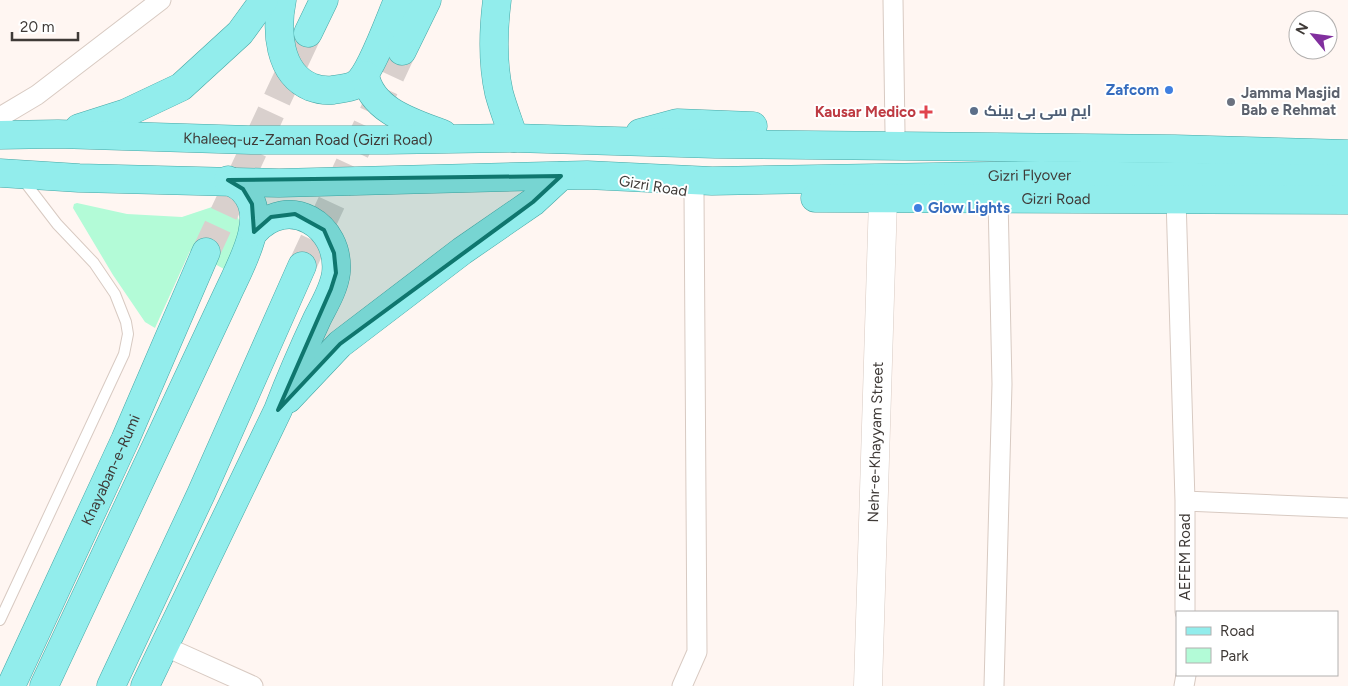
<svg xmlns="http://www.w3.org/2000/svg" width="1348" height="686" font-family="Figtree,Cairo,sans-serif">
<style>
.green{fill:#b3fbd7}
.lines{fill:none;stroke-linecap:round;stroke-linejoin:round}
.primary-tunnel{stroke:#d9d0cd;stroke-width:28;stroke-dasharray:28 14;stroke-linecap:butt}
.lane-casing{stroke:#d8cac2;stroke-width:12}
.street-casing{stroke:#d8cac2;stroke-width:21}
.secondary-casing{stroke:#d8cac2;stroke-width:29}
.primary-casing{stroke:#46a7a5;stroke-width:29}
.lane{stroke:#fff;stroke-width:10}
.street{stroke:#fff;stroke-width:19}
.secondary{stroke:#fff;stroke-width:28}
.primary{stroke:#92edec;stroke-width:28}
.marked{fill:#0f766e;fill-opacity:0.2;stroke:#0f766e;stroke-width:4;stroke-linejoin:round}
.shop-dot{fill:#3f7fe0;stroke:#fff;stroke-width:2}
.worship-dot{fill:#6b7280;stroke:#fff;stroke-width:2}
.service-dot{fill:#5c6f8a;stroke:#fff;stroke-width:2}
.health-dot{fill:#e0444e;stroke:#fff;stroke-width:2}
.labels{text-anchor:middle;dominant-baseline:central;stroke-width:4;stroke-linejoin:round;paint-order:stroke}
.shop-label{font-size:15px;font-weight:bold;fill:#366cbe;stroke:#fff;text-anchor:end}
.worship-label{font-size:15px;font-weight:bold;fill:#5b616d;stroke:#fff;text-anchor:start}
.service-label{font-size:15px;font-weight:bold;fill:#4e5e75;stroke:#fff;text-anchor:start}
.health-label{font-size:15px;font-weight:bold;fill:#be3a42;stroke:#fff;text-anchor:end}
.street-label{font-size:15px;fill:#3f3a37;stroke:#fff}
</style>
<rect width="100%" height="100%" fill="#fff6f2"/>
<!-- green -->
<path class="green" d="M77,203l50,11 55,3 30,-10 7,-2 10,3 7,6 3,6 1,12 -14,38 -36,-19 -35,77 -10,-6 -32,-47 -40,-67 1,-4z"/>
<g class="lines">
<!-- primary-tunnel -->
<path class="primary-tunnel" d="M206,252l102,-219
M302,266l100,-215"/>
<!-- lane casing -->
<g class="lane-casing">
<path id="lane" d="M0,620l124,-266 4,-20 -2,-12 -11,-28 -21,-31 -37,-39 -36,-47"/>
</g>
<!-- street casing -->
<g class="street-casing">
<path id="street" d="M893,0l2,131
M0,117l37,-22 124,-95
M1176,198l9,303v111
M1185,501l163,7
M164,646l89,40
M682,686l15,-34 -3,-460
M994,686l8,-302 -4,-186
M1184,686l2,-11"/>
</g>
<!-- secondary casing -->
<g class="secondary-casing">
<g id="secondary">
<path id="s1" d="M868,686l15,-487"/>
</g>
</g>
<!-- primary casing -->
<g class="primary-casing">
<g id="primary">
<path d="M282,0c-6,30 -4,73 29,87 8,3 13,4 22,3 6,-1 16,-2 22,-5 15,-9 35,-67 43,-85"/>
<path d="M497,0c-4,32 -5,62 2,93 4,15 10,30 15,45"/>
<path d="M308,33l16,-33"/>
<path d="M402,51l25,-51"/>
<path d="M365,75c6,36 49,48 78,59"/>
<path d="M79,128l47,-15 55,-26 59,-54 24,-33"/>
<path d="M640,133l37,-10 76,3"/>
<path id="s2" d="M0,135l58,-1 193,6h136l127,-2 201,6 460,5 173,5"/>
<path id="s3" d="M0,173l79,5 200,5 308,-8 125,6 329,-6 307,4"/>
<path id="s4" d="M815,198l533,2"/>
<path d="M288,399l52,-55 122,-93 71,-49 28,-26"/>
<path id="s5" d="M11,686l114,-246 81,-188"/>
<path d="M44,686l183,-391c12,-27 43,-78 17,-104 -4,-5 -11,-8 -16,-11"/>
<path d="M111,686l90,-192 101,-228"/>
<path d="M145,686l133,-276c12,-31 25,-61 39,-91 7,-14 17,-30 19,-46 5,-48 -48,-80 -82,-41"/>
</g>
</g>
<!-- lane -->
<use href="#lane" class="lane"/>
<!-- street -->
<use href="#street" class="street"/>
<!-- secondary -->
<use href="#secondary" class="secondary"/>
<!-- primary -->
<use href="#primary" class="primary"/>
</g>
<!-- marked area -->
<path class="marked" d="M561,176l-28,26 -193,142 -62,66 53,-121 5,-16 -2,-20 -10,-23 -29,-16 -24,3 -17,15 -2,-28 -9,-15 -15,-9z"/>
<!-- markers -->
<g class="shop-dot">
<circle cx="1169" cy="90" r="5"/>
<circle cx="918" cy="208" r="5"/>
</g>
<circle class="worship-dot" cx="1231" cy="102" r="5"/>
<circle class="service-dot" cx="974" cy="111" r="5"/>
<path class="health-dot" d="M923.5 104.5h5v5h5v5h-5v5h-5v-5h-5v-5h5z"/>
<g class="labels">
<!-- shop labels -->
<g class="shop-label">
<text x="1159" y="90">Zafcom</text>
<text x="928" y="208" text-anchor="start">Glow Lights</text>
</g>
<!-- worship labels -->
<g class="worship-label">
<text x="1241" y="93">Jamma Masjid<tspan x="1241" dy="17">Bab e Rehmat</tspan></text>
</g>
<!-- service labels -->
<g class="service-label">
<text x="984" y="111">ایم سی بی بینک</text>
</g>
<!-- health labels -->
<g class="health-label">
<text x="916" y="112">Kausar Medico</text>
</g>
<!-- street labels -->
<g class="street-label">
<text stroke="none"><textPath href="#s2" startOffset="308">Khaleeq-uz-Zaman Road (Gizri Road)</textPath></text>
<text stroke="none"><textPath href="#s3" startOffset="1030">Gizri Flyover</textPath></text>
<text transform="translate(653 186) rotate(9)">Gizri Road</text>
<text stroke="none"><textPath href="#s4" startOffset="241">Gizri Road</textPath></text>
<text stroke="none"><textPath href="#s1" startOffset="244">Nehr-e-Khayyam Street</textPath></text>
<text stroke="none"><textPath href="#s5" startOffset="238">Khayaban-e-Rumi</textPath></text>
<text transform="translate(1185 557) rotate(-90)">AEFEM Road</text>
</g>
</g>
<!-- legend -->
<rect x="1176" y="611" width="162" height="65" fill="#ffffff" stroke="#b2b0af"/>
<rect x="1186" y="627" width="25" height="8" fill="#92edec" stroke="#b2b0af"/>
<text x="1220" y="636" font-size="15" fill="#3f3a37">Road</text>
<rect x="1186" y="648" width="25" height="15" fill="#b3fbd7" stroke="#b2b0af"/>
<text x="1220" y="661" font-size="15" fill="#3f3a37">Park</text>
<!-- north arrow -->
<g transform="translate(1313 35) rotate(299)"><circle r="24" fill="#ffffff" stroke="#b2b0af"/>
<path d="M0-4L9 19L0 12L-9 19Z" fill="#812f9e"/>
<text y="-8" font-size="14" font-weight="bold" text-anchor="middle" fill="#3f3a37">N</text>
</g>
<!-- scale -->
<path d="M12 32v8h66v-8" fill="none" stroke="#3f3a37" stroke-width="2.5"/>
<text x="20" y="32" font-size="15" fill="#3f3a37" stroke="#ffffff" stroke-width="4" paint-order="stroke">20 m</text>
</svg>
